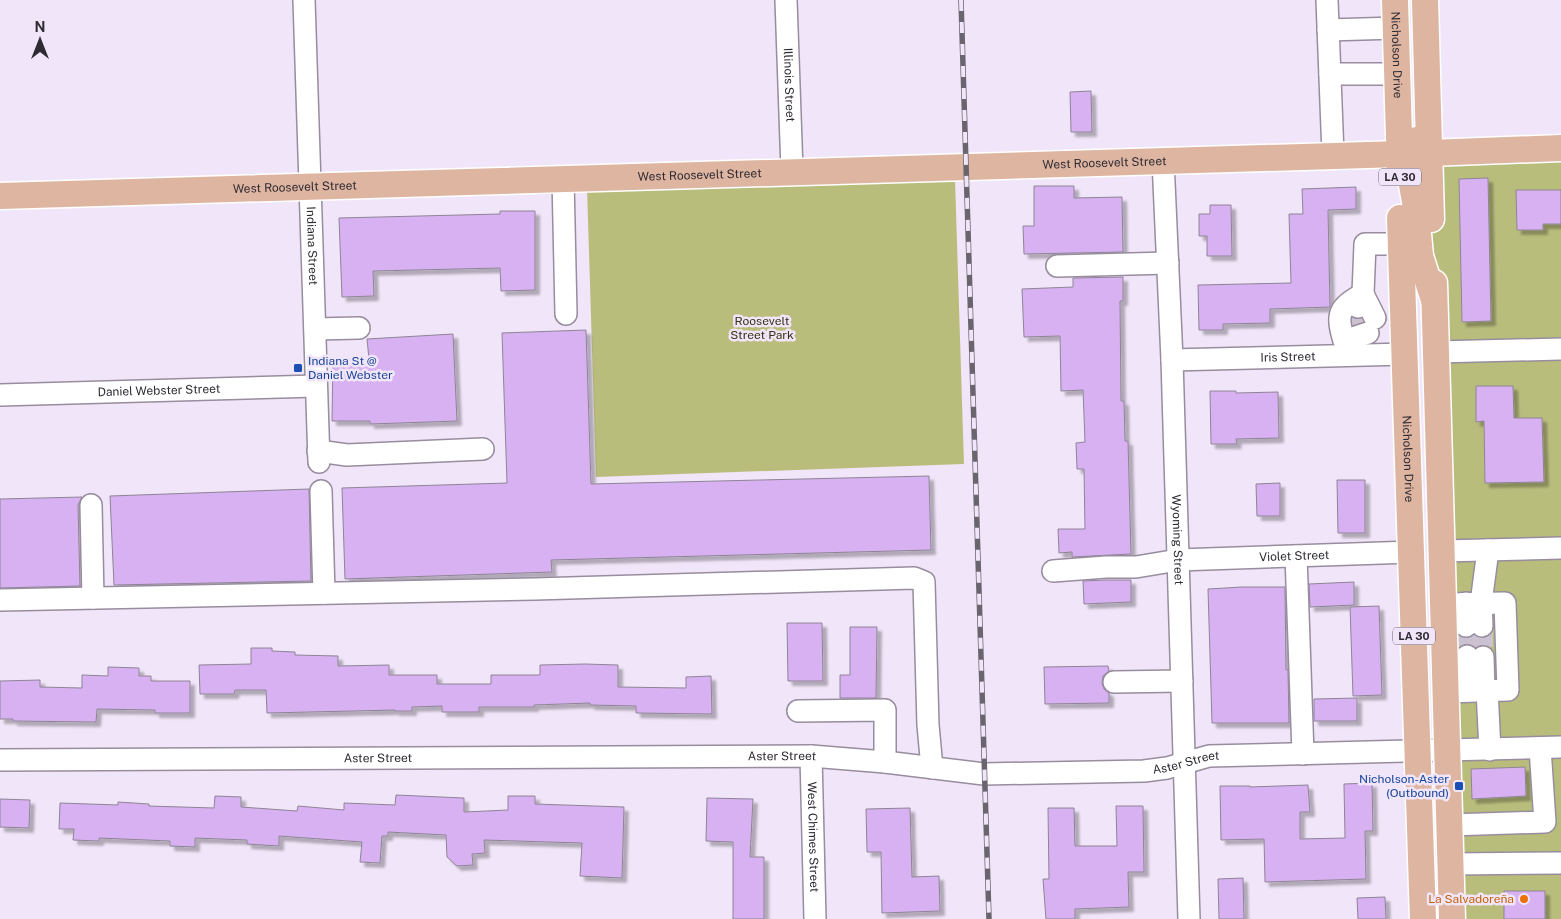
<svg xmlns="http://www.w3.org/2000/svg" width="1561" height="919" font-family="'Public Sans',sans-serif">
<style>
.green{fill:#b9bd7c}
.building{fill:#d7b1f1;stroke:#8e8495;filter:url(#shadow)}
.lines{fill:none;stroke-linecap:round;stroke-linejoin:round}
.minor-tunnel{stroke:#cac1d1;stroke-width:21;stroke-dasharray:21 11;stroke-linecap:butt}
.minor-casing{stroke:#978d9e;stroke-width:24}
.major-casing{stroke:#fff;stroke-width:29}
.minor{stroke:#fff;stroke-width:21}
.major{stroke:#deb5a1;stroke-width:26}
.rail-casing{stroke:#6a646e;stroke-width:5.5}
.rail{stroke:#f1e6f9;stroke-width:4;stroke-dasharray:11;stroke-linecap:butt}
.transit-dot{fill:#1a4fb4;stroke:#f1e6f9;stroke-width:2}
.food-dot{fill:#e8710a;stroke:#f1e6f9;stroke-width:2}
.labels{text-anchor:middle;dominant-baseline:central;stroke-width:5;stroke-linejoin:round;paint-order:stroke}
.shield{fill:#f1e6f9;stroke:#69636e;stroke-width:1}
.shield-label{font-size:11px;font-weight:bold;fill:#2f2b32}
.street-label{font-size:12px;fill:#2f2b32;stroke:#f1e6f9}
.park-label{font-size:12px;fill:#313212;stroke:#f1e6f9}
.transit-label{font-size:12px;fill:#164399;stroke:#f1e6f9;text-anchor:start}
.food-label{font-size:12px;fill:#c56008;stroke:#f1e6f9;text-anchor:end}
</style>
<defs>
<filter id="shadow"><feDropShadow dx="4.5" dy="4.5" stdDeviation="1" flood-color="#0004"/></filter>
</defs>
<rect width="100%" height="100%" fill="#f1e6f9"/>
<!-- green -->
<path class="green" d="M1561,149v770h-108l-24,-766z
M955,179l9,285 -368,13 -9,-289z"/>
<!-- building -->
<path class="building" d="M1091,91l1,41h-21l-1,-40z
M1488,178l3,143 -29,1 -3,-143z
M1034,186h40v12l48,-1 1,55 -99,2 -1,-28h11z
M1356,187v22l-28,1 2,97 -60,2v14l-47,1v6h-24l-1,-45 93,-2 -2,-69h14l-1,-25z
M1516,190h45v34h-18v6h-26z
M1210,205h21l1,51h-25v-20h-8v-22h11z
M500,211h35v79l-34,1 -1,-23 -127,3 1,25 -32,1 -3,-79 161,-4z
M1123,277v24h-3l1,100h3l1,40h3l3,113 -59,3v-5l-13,1 -1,-24h27l-1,-60h-7l-1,-26 9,-1 -2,-52 -22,1 -1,-55 -36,1 -2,-48 51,-2v-9z
M586,330l5,154 338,-8 2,74 -380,10 1,12 -207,7 -3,-91 165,-5 -5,-150z
M453,334l4,87 -87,3v-3h-38l1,-62h36l-2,-20z
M1476,386h37l1,32h28l2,64 -59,1 -1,-62 -8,1z
M1210,391h26v2l42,-1 1,46 -43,1 1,5h-26z
M1337,480h28v53h-27z
M1280,483v33h-23l-1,-32z
M309,489l2,92 -197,4 -4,-89z
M82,497l-4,8 2,81 -80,2v-89z
M1106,580h25v22l-47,2 -1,-23z
M1354,582v23l-44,2 -1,-23z
M1242,587h43l1,83h2l1,52 -1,1h-76l-4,-134z
M1379,606l3,89 -29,1 -3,-89z
M787,623h35l1,58h-35z
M850,627h27l-1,71h-36v-23h10z
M251,648h21v3l23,1v3l43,1v10l51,-1v10h48v9h54v-9h49v-10l45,-1 33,1v22l68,1v-11l25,-1 1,38 -76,-1v-7l-46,-1v-2l-56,2v2h-55v5h-37v-6l-30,1v4h-17v-1l-128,3 -1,-23h-31l-1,4h-34l-1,-29 52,-1z
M1108,666l1,5 -6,5 -1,7 2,6 5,4v10l-64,1 -1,-37z
M108,667l31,1v8h12v5h39v32h-35v-3l-58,-1 -1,13 -83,-1v-2h-13v-38l40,-1v7l42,1v-13l26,1z
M1357,698v23h-43v-22z
M1525,767l1,29 -54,3 -1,-30z
M1372,783l1,48h-8l1,48 -101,3 -1,-43 -43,1 -1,-54h30v1l58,-2 2,27h-10v27l45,-1 -1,-54z
M396,795l68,3v14l44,-2v-14h27v8l89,3 -2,71 -42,-2 2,-33 -98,-3 1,13 -13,1 1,11 -16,1 -10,-9 -1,-22 -58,-3v4h-6l-2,27 -20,-1 2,-20 -83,-6v10l-32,-2v-4l-52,-2v9l-25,-1v-5l-71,-3v3l-26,-1 1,-11h-15l1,-26 58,2v-3l31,2v2l65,2 1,-12 26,1v10l56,4 1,-5 46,4v-7l51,2z
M707,798l46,1 -3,58h14v62h-31v-77l-27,-1z
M0,799l30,1 -1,28 -29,-1z
M1116,806h27l1,66h-16l1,35 -54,2v10h-29l-3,-40h6l-1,-71h26l1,38h42z
M910,808l2,69 27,-1 1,35 -58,2 -1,-61h-14l-1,-43z
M1243,878l1,41h-25l-1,-40z
M1504,891h41v28h-41z
M1385,897l1,22h-28l-1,-21z"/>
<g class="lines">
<!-- minor-tunnel -->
<path class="minor-tunnel" d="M1351,325l6,-17
M1466,626l1,30
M1482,626l1,31"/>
<!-- minor casing -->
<g class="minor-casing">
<g id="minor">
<path id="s1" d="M304,0l15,462"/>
<path id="s2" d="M786,0l6,171"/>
<path d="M1327,0l6,155"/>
<path d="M1328,30l68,-2"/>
<path d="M1330,74h67"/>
<path id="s3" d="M1163,160l9,200 17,559"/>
<path d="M563,178l3,136"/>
<path d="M1057,266l111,-3"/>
<path d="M1358,307l5,-13 2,-50h36"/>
<path d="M315,329l44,-1"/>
<path d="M1368,333l-24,8c-8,-27 -6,-33 19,-47l12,24"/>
<path d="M1436,352l125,-3"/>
<path id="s4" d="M1172,360l233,-6"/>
<path id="s5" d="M0,395l316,-9"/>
<path d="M318,451l29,4 136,-6"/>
<path d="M321,491l3,102"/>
<path d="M91,505l2,93"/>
<path d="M1442,551l119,-3"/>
<path d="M1296,556l7,198"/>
<path id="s6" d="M1053,571l53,-4h30l42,-7 234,-8"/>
<path d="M0,600l535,-11 379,-11 10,4 4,143 4,43"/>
<path d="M1466,603v23"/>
<path d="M1443,604l62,-1 3,87 -62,2"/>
<path d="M1482,626l-1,-23 7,-53"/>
<path d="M1467,656l1,35"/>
<path d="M1483,657l1,33"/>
<path d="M1114,682l68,-1"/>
<path d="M1487,690l3,60"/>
<path d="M798,711l87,-1v52"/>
<path id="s7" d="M811,756l4,163"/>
<path id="s8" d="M0,760l811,-4 74,6 99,12 160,-3 23,-3 42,-12 352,-9"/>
<path d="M1450,825l95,-3 -5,-74"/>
<path d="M1451,864l110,-1"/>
</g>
</g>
<!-- major casing -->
<g class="major-casing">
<g id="major">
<path id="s9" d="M1395,0l5,171"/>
<path d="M1425,0l6,219"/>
<path d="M1417,140l12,13 132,-5"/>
<path id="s10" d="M0,196l1400,-42 9,15 6,32 5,55 14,44"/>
<path id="s11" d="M1400,218l23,701"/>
<path d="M1434,283l18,636"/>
</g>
</g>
<!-- minor -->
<use href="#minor" class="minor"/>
<!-- major -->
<use href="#major" class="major"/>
<!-- rail casing -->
<g class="rail-casing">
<path id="rail" d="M961,0l28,919"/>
</g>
<!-- rail -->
<use href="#rail" class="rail"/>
</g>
<!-- markers -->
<g class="transit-dot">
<rect x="293" y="363" width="10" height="10" rx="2.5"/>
<rect x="1454" y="781" width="10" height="10" rx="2.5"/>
</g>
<circle class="food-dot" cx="1524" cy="899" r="5"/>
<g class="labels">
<!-- shield labels -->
<g class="shield">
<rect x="1379" y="168.5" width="42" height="17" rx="4"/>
<rect x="1393" y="627.5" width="42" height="17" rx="4"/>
</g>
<g class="shield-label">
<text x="1400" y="177">LA 30</text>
<text x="1414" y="636">LA 30</text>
</g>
<!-- street labels -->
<g class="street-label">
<text stroke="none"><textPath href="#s9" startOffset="55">Nicholson Drive</textPath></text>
<text stroke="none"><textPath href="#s2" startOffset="85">Illinois Street</textPath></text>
<text stroke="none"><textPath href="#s10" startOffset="1105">West Roosevelt Street</textPath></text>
<text stroke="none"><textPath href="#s10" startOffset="700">West Roosevelt Street</textPath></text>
<text stroke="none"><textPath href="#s10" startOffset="295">West Roosevelt Street</textPath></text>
<text stroke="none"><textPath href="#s1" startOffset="246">Indiana Street</textPath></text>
<text stroke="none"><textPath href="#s4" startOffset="116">Iris Street</textPath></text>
<text stroke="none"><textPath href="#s5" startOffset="159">Daniel Webster Street</textPath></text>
<text stroke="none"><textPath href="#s11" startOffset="241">Nicholson Drive</textPath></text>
<text stroke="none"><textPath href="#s3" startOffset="380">Wyoming Street</textPath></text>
<text stroke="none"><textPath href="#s6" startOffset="242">Violet Street</textPath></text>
<text stroke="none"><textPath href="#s8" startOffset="782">Aster Street</textPath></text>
<text stroke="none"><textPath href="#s8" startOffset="378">Aster Street</textPath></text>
<text stroke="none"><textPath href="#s8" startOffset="1188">Aster Street</textPath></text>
<text stroke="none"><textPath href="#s7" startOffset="81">West Chimes Street</textPath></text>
</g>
<!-- park labels -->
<g class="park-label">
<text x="762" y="321">Roosevelt<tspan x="762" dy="14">Street Park</tspan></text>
</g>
<!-- transit labels -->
<g class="transit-label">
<text x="308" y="361">Indiana St @<tspan x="308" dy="14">Daniel Webster</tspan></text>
<text x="1449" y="779" text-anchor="end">Nicholson-Aster<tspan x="1449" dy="14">(Outbound)</tspan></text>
</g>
<!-- food labels -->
<g class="food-label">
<text x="1514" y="899">La Salvadoreña</text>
</g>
</g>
<!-- north arrow -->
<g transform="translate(40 40)" stroke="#f1e6f9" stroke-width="4" paint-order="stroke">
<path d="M0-4L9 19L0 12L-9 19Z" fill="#2f2b32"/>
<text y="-8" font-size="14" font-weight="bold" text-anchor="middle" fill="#2f2b32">N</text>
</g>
</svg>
